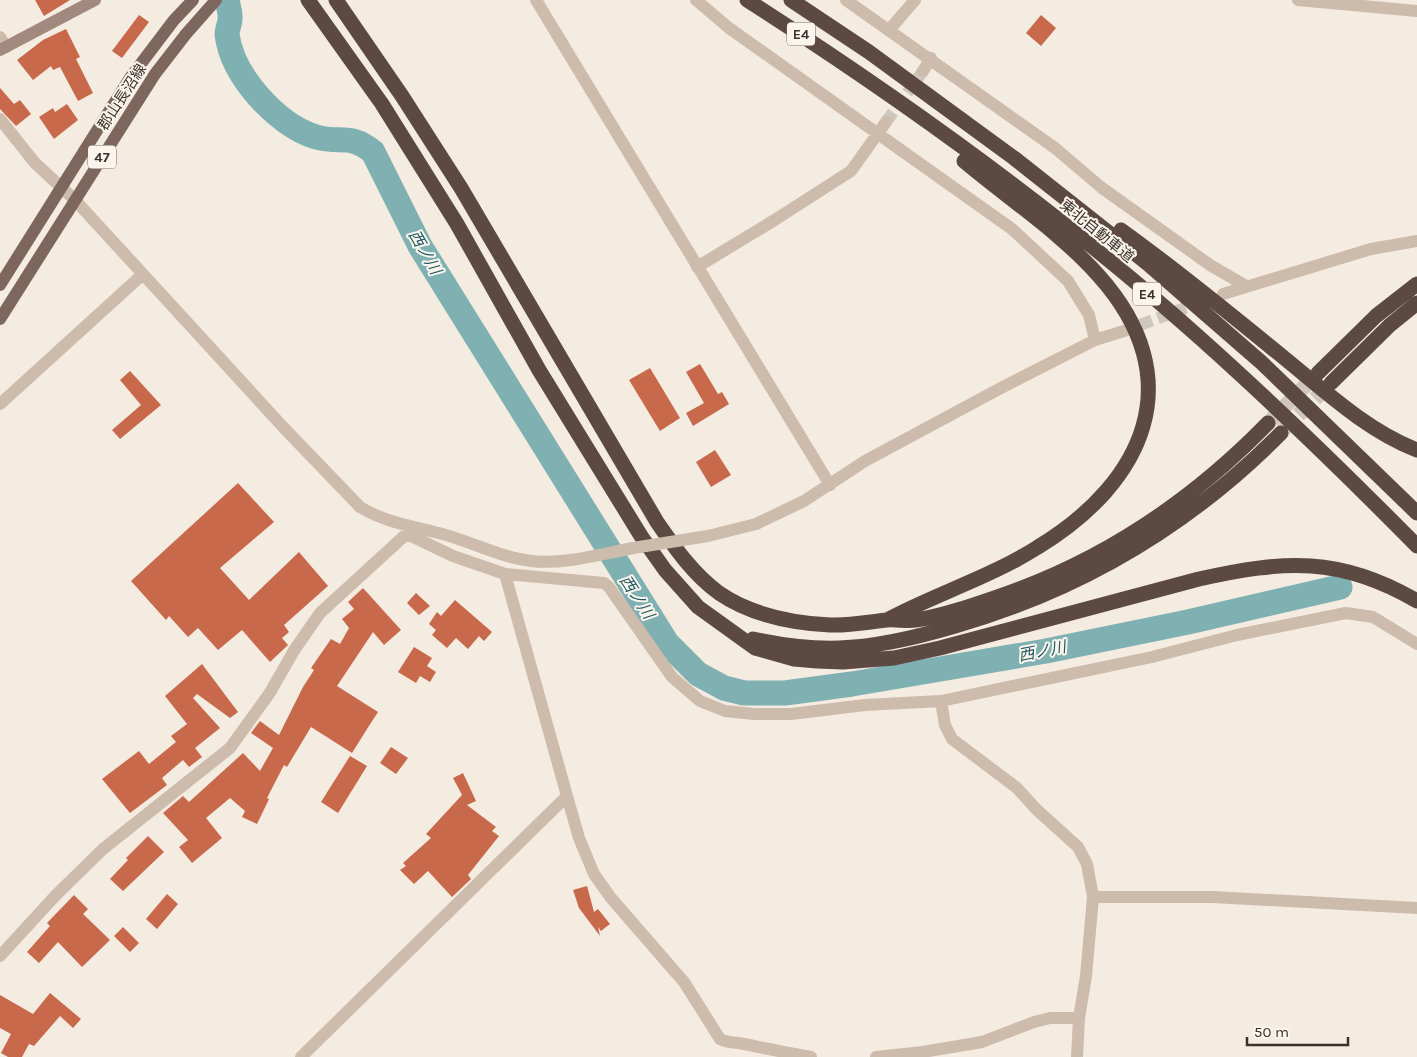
<svg xmlns="http://www.w3.org/2000/svg" width="1417" height="1057" font-family="Karla,'Noto Sans JP',sans-serif">
<style>
.lines{fill:none;stroke-linecap:round;stroke-linejoin:round}
.river{stroke:#7fb0b2;stroke-width:25}
.building{fill:#c8694b}
.street-tunnel{stroke:#cfc6bd;stroke-width:12;stroke-dasharray:12 6;stroke-linecap:butt}
.highway-tunnel{stroke:#cfc6bd;stroke-width:15;stroke-dasharray:15 8;stroke-linecap:butt}
.street{stroke:#cdbbac;stroke-width:12}
.secondary{stroke:#a18a7d;stroke-width:12}
.primary{stroke:#7d675c;stroke-width:12}
.highway{stroke:#5c4a42;stroke-width:15}
.street-bridge{stroke:#cdbbac;stroke-width:12}
.labels{text-anchor:middle;dominant-baseline:central;stroke-width:4;stroke-linejoin:round;paint-order:stroke}
.shield{fill:#fbf5ee;stroke:#756b66;stroke-width:1}
.shield-label{font-size:14px;font-weight:bold;fill:#3b302b}
.street-label{font-size:15px;fill:#3b302b;stroke:#fbf5ee}
.water-label{font-size:16px;font-style:italic;fill:#1f5a5e;stroke:#fbf5ee}
</style>
<rect width="100%" height="100%" fill="#f4ebe1"/>
<g class="lines">
<!-- river -->
<path class="river" d="M227,0c1,6 4,13 3,19 0,5 -3,10 -3,15 5,42 50,91 89,103 25,7 34,-4 57,15l47,94 247,397 31,31 26,14 20,5h41l67,-9 194,-33 142,-29 152,-35"/>
</g>
<!-- building -->
<path class="building" d="M35,0h35l-26,16z
M139,15l10,7 -27,36 -10,-7z
M1041,15l15,13 -15,18 -15,-13z
M66,29l14,28 -4,2 17,34 -15,8 -18,-34 -7,3 -2,-4 -18,14 -16,-20 26,-20z
M0,88l14,16 6,-4 11,14 -15,12 -16,-17z
M67,104l11,16 -24,19 -15,-22 14,-9 2,4z
M700,364l18,30 4,-2 7,12 -36,22 -7,-13 18,-10 -18,-31z
M650,368l30,50 -20,13 -31,-51z
M130,371l31,34 -41,34 -8,-9 29,-25 -21,-25z
M715,450l16,25 -20,12 -15,-25z
M238,483l36,39 -54,46 29,32 50,-48 29,34 -44,39 5,7 -7,6 6,7 -18,17 -28,-32 -24,20 -20,-22 -10,9 -19,-21 -3,4 -35,-39z
M363,588l38,42 -17,15 -11,-13 -36,54 41,26 -11,17 -15,24 -41,-26 -24,40 -3,-2 -17,33 2,1 -12,25 -15,-7 3,-6 -15,-13 -24,20 16,20 -30,25 -13,-16 9,-7 -25,-27 20,-17 6,6 54,-49 17,18 13,-23 -22,-15 9,-12 19,14 24,-48 11,-17 -3,-2 20,-29 9,5 9,-16 -7,-9 12,-10 -6,-7z
M416,593l14,13 -11,9 -12,-12z
M455,600l37,32 -8,9 -5,-5 -11,13 -12,-11 -9,10 -15,-13 4,-5 -7,-6 8,-12 4,4z
M414,647l18,11 -5,8 9,6 -6,10 -10,-6 -4,7 -18,-11z
M202,664l36,48 -8,6 -33,-24 -4,4 27,30 -25,20 7,9 -13,10 -6,-7 -21,18 5,7 -37,28 -28,-34 37,-28 10,13 27,-22 -5,-6 16,-12 -22,-28z
M391,747l17,11 -12,16 -16,-11z
M350,756l17,10 -29,47 -17,-11z
M463,773l13,28 -9,4 29,22 -4,4 7,5 -31,39 3,4 -19,18 -24,-26 -14,13 -14,-14 6,-4 -3,-3 28,-25 -5,-4 36,-39 -9,-17z
M148,836l16,16 -41,39 -13,-12 18,-19 -2,-2z
M587,886l7,26 4,-3 12,15 -9,7 -3,-4 2,9 -21,-28 -6,-18z
M167,894l11,10 -21,25 -11,-10z
M74,895l14,14 -5,5 27,26 -28,27 -24,-25 -19,21 -12,-11 23,-26 -3,-3z
M123,927l16,16 -9,9 -16,-16z
M50,993l31,26 -8,9 -13,-12 -26,30 -5,-2 -7,13h-14l-7,-4 10,-19 -11,-6v-33l33,19z"/>
<g class="lines">
<!-- street-tunnel -->
<path class="street-tunnel" d="M886,122l37,-51
M1124,331l77,-29"/>
<!-- highway-tunnel -->
<path class="highway-tunnel" d="M1268,423l50,-50
M1282,431l49,-48"/>
<!-- street -->
<path class="street" d="M536,0l294,485
M696,0l33,28 283,201 56,52 21,34 6,25
M846,0l209,148 47,40 108,77 36,21
M1298,0l119,11
M890,29l25,-29
M0,37l6,10
M923,71l8,-13
M0,119l35,44 40,37 209,228 76,79c24,15 52,19 79,26 31,8 60,24 92,28 32,4 70,-7 102,-13
M697,267l76,-46 78,-50 35,-49
M1223,294l148,-45 46,-8
M0,404l143,-130
M756,524l48,-23 61,-40 134,-72 96,-49 29,-9
M407,534l46,22 52,18 99,9 5,4 63,90 28,24 25,10 29,3h37l74,-9 76,-4 211,-44 85,-22 109,-22 27,4 44,27
M505,574l62,222 12,42 15,36 17,24 73,84 36,57c7,4 12,3 19,4 25,5 48,10 72,14
M941,701l4,24 7,14 65,49 19,21 42,38 9,17 6,33 -7,79 -7,42 -2,39
M1093,897h119l205,11
M0,956l56,-61 47,-46 127,-101 39,-54 26,-45 25,-36 93,-85
M301,1057l266,-261
M876,1057l47,-5 59,-10 52,-20 16,-4h29"/>
<!-- secondary -->
<path class="secondary" d="M0,50l95,-50"/>
<!-- primary -->
<path class="primary" d="M0,285l130,-207 44,-58 19,-20
M0,319l155,-245 31,-40 30,-34"/>
<!-- highway -->
<path class="highway" d="M308,0l74,104 75,120 82,146 102,166 24,34 33,37 57,41 39,11 23,2 26,1 51,-4 46,-10 259,-69c85,-19 141,-23 218,22
M336,0l66,96 59,92 196,334c18,26 36,52 62,71 32,22 73,30 111,32 19,1 38,-3 57,-5 10,-1 20,2 30,0 28,-5 54,-14 80,-23 104,-35 195,-96 271,-174
M747,0c158,101 313,213 453,338 75,67 147,137 217,208
M791,0l78,52 145,106 133,105 115,100 155,150
M1121,230c56,40 109,84 162,127 42,34 83,73 134,93
M1318,373l58,-57 41,-32
M1331,383l59,-58 27,-22
M889,619c49,-26 102,-42 149,-72 107,-65 153,-168 61,-271 -39,-44 -90,-77 -135,-115
M753,639c28,6 57,10 86,9 39,-1 79,-11 116,-22 126,-36 233,-99 326,-193"/>
<!-- street-bridge -->
<path class="street-bridge" d="M633,548l75,-12 48,-12"/>
</g>
<g class="labels">
<!-- shield labels -->
<g class="shield">
<rect x="787" y="22.5" width="28" height="23" rx="4"/>
<rect x="88" y="145.5" width="28" height="23" rx="4"/>
<rect x="1133" y="282.5" width="28" height="23" rx="4"/>
</g>
<g class="shield-label">
<text x="801" y="34">E4</text>
<text x="102" y="157">47</text>
<text x="1147" y="294">E4</text>
</g>
<!-- street labels -->
<g class="street-label">
<text transform="translate(122 97) rotate(-57)">郡山長沼線</text>
<text transform="translate(1097 231) rotate(39)">東北自動車道</text>
</g>
<!-- water labels -->
<g class="water-label">
<text transform="translate(425 252) rotate(60)">西ノ川</text>
<text transform="translate(637 597) rotate(57)">西ノ川</text>
<text transform="translate(1042 651) rotate(-11)">西ノ川</text>
</g>
</g>
<!-- scale -->
<path d="M1247 1037v8h101v-8" fill="none" stroke="#3b302b" stroke-width="2.5"/>
<text x="1254" y="1037" font-size="15" fill="#3b302b" stroke="#fbf5ee" stroke-width="4" paint-order="stroke">50 m</text>
</svg>
